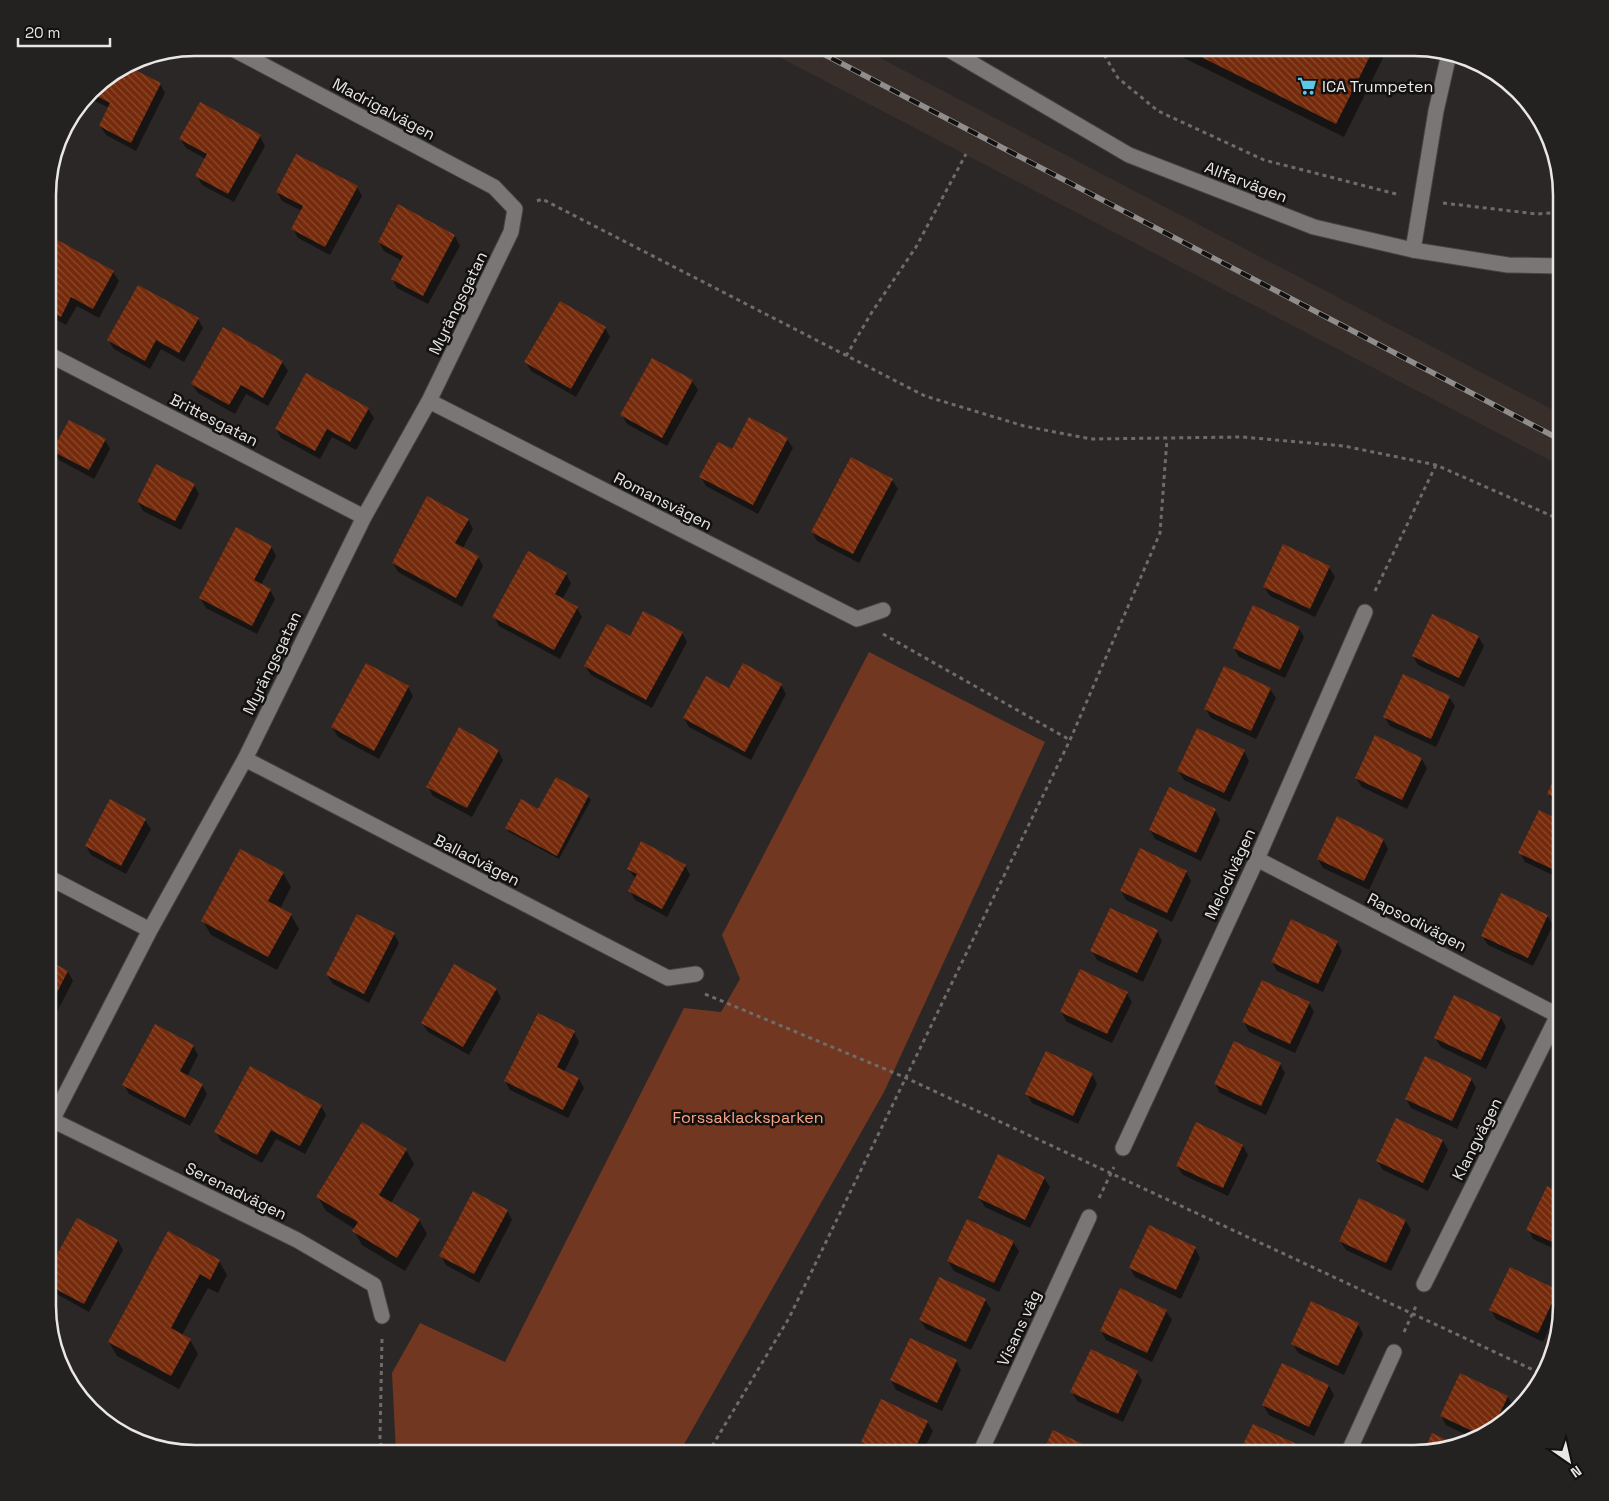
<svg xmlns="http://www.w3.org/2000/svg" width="1609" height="1501" font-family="'Space Grotesk',sans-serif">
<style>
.built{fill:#382f2b}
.green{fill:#723720}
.shadow{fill:#0007}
.building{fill:url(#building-back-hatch)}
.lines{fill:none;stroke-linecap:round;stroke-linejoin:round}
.minor-casing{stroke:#464443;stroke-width:17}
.tertiary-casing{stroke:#464443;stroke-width:17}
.path{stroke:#6e6b6a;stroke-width:3;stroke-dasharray:4 4;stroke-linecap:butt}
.minor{stroke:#7a7675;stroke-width:15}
.tertiary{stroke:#7a7675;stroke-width:15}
.rail-casing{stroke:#908d8c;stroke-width:5.5}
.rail{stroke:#121110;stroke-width:4;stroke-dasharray:11;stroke-linecap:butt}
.labels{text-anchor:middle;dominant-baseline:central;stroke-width:5;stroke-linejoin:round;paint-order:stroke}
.poi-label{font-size:16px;fill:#e9e7e6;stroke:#121110;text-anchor:start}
.street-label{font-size:16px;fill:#e9e7e6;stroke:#121110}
.park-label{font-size:16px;fill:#fda686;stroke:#121110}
.rim{fill:none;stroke:#e9e7e6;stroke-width:2.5}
</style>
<defs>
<pattern id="building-back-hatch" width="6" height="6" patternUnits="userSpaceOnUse" patternTransform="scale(1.25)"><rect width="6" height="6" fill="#752b0b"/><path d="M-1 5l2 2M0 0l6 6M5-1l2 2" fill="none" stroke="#894a2f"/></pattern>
</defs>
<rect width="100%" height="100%" fill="#2b2726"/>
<!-- built -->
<path class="built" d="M762,48h99l700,366v52z"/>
<!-- green -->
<path class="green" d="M869,652l176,90 -161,350 -205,361h-283l-4,-80 28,-50 85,39 179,-354 37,4 19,-33 -18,-44z"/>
<!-- shadow -->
<path class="shadow" d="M1164,48h214l5,10 -39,79z
M126,67l34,17 5,9 -29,58 -30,-16 -6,-9 9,-18 -18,-9 -2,-4 9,-11z
M260,136l5,10 -31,56 -32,-17 -5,-9 9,-17 -20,-11 -6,-9z
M357,187l5,9 -32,59 -32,-17 -5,-9 9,-18 -20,-10 -5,-9z
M399,206l56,30 5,10 -32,58 -31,-16 -5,-10 10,-17 -18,-10 -5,-9z
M54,240l59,32 6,9 -20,37 -22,-12 -11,19 -18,-10v-64z
M198,319l5,9 -19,34 -23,-13 -11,20 -36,-20 -6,-9z
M605,328l5,9 -34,60 -45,-26 -5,-9z
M653,360l39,21 6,9 -31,56 -40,-22 -5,-9z
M282,362l6,9 -20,35 -22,-12 -11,20 -37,-21 -6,-9z
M307,374l61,35 6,9 -18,32 -24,-13 -12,22 -39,-21 -5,-9z
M787,439l6,9 -35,66 -52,-28 -5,-9 32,-26z
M105,440l5,9 -16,30 -35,-19 -6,-9z
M892,480l6,9 -39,74 -42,-22 -5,-9z
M194,485l5,9 -18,36 -38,-19 -5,-9z
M468,519l5,10 -10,19 15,9 5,9 -21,41 -64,-35 -5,-9z
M271,546l5,10 -15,29 9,5 5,9 -18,35 -51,-26 -6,-10z
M1284,546l45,21 6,10 -20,40 -45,-21 -6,-9z
M566,574l5,9 -9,17 15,8 5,9 -22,42 -61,-33 -5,-9z
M1299,628l5,9 -19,41 -46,-21 -5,-9z
M682,633l5,9 -35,66 -61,-33 -6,-9 45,-28z
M1478,636l6,10 -20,41 -46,-22 -5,-9z
M781,685l5,9 -35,66 -62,-33 -5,-9 46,-28z
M408,687l5,9 -34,63 -41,-22 -6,-10z
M1270,689l6,9 -20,41 -45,-21 -6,-10z
M1449,697l6,9 -19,41 -46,-21 -6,-10z
M498,750l5,10 -31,57 -39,-21 -5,-9z
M1244,751l5,10 -19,41 -46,-22 -6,-9z
M1421,758l6,10 -20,41 -45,-22 -6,-9z
M1561,767v40l-7,-4 -6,-9z
M588,796l3,4 -32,59 -50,-27 -3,-4 33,-17z
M1215,810l5,10 -19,41 -46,-22 -5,-9z
M1539,812l22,10v57l-36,-17 -5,-9z
M145,820l6,9 -25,45 -35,-19 -5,-9z
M1383,839l5,10 -19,41 -46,-22 -5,-9z
M685,865l5,10 -23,42 -32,-17 -5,-9 6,-12 -8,-10z
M1186,871l5,10 -19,41 -46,-22 -5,-9z
M283,873l8,14 -11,22 11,6 8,14 -22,41 -66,-35 -8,-14z
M1547,916l6,9 -20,41 -45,-21 -6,-9z
M1157,931l5,10 -19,41 -46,-22 -5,-9z
M394,934l5,9 -30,60 -36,-19 -6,-9z
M1337,942l5,9 -19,41 -46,-21 -5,-9z
M48,961l20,11 5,9 -25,48z
M496,989l5,9 -32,57 -41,-23 -6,-9z
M1127,993l5,9 -20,41 -45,-21 -6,-10z
M1455,997l46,21 5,9 -20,42 -45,-22 -6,-9z
M1309,1003l5,9 -19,41 -46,-21 -5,-10z
M574,1032l5,10 -15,30 15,7 5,9 -16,30 -58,-28 -5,-9z
M193,1046l5,9 -11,22 15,8 5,9 -17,32 -61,-32 -5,-9z
M1280,1064l5,9 -19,42 -46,-22 -5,-9z
M1092,1074l5,10 -19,40 -46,-21 -5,-9z
M1471,1079l5,9 -19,41 -46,-21 -5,-9z
M321,1106l5,9 -21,39 -29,-15 -14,24 -41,-22 -5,-9z
M1397,1120l46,21 5,9 -20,41 -45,-21 -6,-9z
M1243,1146l5,9 -20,41 -45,-21 -6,-9z
M406,1150l8,14 -23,39 28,17 8,14 -22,37 -43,-26 -8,-14 1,-2 -29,-18 -8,-14z
M1561,1158v19l-4,-8z
M1044,1178l6,9 -20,41 -45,-21 -6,-9z
M1547,1188l14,7v57l-28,-13 -5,-10z
M1360,1200l46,21 5,9 -20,41 -45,-21 -6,-9z
M507,1210l5,10 -33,63 -33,-18 -5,-9z
M77,1219l41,22 5,9 -34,62 -41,-23v-15z
M169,1233l50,28 8,14 -9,18 -10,-5 -26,47 8,5 8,14 -19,35 -62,-33 -8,-14z
M1013,1242l6,9 -20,41 -45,-21 -6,-10z
M1195,1248l5,10 -19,41 -46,-22 -5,-9z
M1557,1291l4,11 -18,40 -47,-23 -5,-9z
M985,1300l6,9 -20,41 -45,-21 -6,-9z
M1166,1311l6,9 -20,42 -46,-22 -5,-9z
M1358,1324l5,10 -19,41 -46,-22 -5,-9z
M956,1361l5,9 -19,41 -46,-21 -5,-10z
M1137,1372l5,9 -19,41 -46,-21 -5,-9z
M1329,1386l5,9 -20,41 -45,-21 -6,-10z
M1508,1397l5,9 -6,12 -32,21 -29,-14 -5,-9z
M927,1422l6,9 -11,22h-49l-5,-2 -6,-9z
M1254,1425l46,22 4,6h-63z
M1054,1432l45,21h1h-57z"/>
<!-- building -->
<path class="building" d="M1183,48h191l-38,76z
M127,66l34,17 -30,60 -32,-17 11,-23 -19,-10 7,-9z
M200,102l61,33 -33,59 -33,-18 12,-22 -28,-15z
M296,154l62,32 -33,61 -34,-18 12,-23 -27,-14z
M398,204l57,31 -32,61 -32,-17 12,-23 -25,-14z
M54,238l60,33 -21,38 -22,-12 -10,20 -13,-7v-61z
M138,285l61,33 -20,35 -23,-13 -11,21 -38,-21z
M560,301l46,26 -35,62 -47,-27z
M223,327l60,34 -20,37 -22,-13 -12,20 -38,-21z
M652,358l41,22 -31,58 -42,-23z
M306,373l63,35 -19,34 -23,-13 -12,22 -40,-22z
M749,417l39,21 -35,67 -54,-28 19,-35 14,7z
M69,420l37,19 -17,31 -37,-19z
M851,457l42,22 -40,75 -42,-22z
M156,464l39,20 -20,37 -38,-19z
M427,496l42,23 -14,24 24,13 -23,42 -64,-35z
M236,527l36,19 -18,34 17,9 -19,37 -53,-28z
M1283,544l47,22 -20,43 -47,-22z
M528,551l39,22 -12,21 23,13 -24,43 -62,-33z
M1253,605l47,22 -20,43 -47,-22z
M643,611l40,21 -37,68 -62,-34 23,-42 23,12z
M1432,614l47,22 -20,42 -47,-22z
M366,663l43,23 -35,65 -43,-24z
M743,663l39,21 -37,68 -62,-34 23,-42 23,12z
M1224,666l47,22 -20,43 -47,-22z
M1403,674l47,22 -19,43 -48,-22z
M459,727l40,23 -32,58 -41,-21z
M1197,728l48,22 -21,43 -47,-22z
M1375,735l47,23 -20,42 -47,-22z
M1561,764v37l-14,-7z
M556,777l33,18 -32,61 -52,-28 16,-29 17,10z
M1169,787l47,22 -20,44 -47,-23z
M110,799l36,20 -25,47 -36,-20z
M1539,810l22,11v52l-43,-20z
M1337,816l47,23 -20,42 -47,-22z
M641,841l45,24 -24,44 -34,-18 9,-17 -10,-5z
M1140,848l47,23 -20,42 -47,-22z
M240,849l44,23 -16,29 24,13 -24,43 -67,-36z
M1501,893l47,22 -20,43 -47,-22z
M1110,908l48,22 -21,43 -47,-22z
M357,914l38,19 -31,61 -38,-19z
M1291,919l47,22 -20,43 -47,-22z
M48,960l20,11 -20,39z
M454,964l43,24 -34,59 -42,-24z
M1080,969l48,23 -21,42 -47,-22z
M1262,980l48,22 -20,42 -48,-22z
M1454,995l47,22 -20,43 -47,-22z
M538,1013l37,18 -18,36 22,11 -16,32 -59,-29z
M155,1024l39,21 -14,26 23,13 -18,34 -63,-33z
M1234,1041l47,22 -20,43 -47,-22z
M1046,1051l47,22 -20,43 -48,-22z
M1425,1056l47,22 -20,43 -47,-22z
M250,1066l72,39 -22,41 -29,-16 -14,25 -43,-23z
M1396,1118l47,22 -20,43 -47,-22z
M362,1122l45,27 -28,46 41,24 -23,39 -45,-27 6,-9 -42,-25z
M1196,1122l47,23 -20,43 -47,-22z
M998,1154l47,23 -20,43 -47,-22z
M1561,1155v17l-6,-3z
M1547,1186l14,7v53l-35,-16z
M473,1191l35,19 -34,64 -35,-18z
M1359,1198l47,22 -20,43 -47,-22z
M77,1218l41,22 -34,64 -36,-19v-14z
M967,1219l47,22 -20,42 -47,-22z
M1149,1225l47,22 -20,43 -47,-22z
M168,1231l52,29 -10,20 -10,-6 -29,54 20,11 -20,37 -63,-34z
M1510,1267l48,23 -20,43 -49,-23z
M939,1277l47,22 -20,43 -47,-22z
M1120,1288l47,22 -20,43 -47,-22z
M1311,1301l48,22 -21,43 -47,-22z
M910,1338l47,22 -20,43 -47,-23z
M1091,1349l47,22 -20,43 -48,-22z
M1282,1363l47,22 -20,42 -47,-22z
M1460,1373l48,23 -14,30 -13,9 -41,-19z
M881,1399l47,22 -15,32h-27l-25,-11z
M1253,1424l48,22 -4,7h-58z
M1053,1430l47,22 -1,1h-57z
M1432,1433l25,12 -34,7z"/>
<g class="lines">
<!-- minor casing -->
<g class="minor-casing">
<path id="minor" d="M1413,250l23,-139 13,-57
M48,354l316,163
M429,401l428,218 26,-9
M245,759l423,219 28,-4
M1257,859l304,158
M48,877l102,53
M52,1120l245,120 77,45 8,31
M48,1128l102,-198 95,-171 119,-242 65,-116 82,-169 4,-23 -21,-22 -263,-139
M1123,1148l134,-289 108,-247
M1424,1284l137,-275
M980,1453l109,-236
M1348,1453l46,-101"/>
</g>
<!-- tertiary casing -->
<g class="tertiary-casing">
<path id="tertiary" d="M946,48l183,107 185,72 99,23 95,15 53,1"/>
</g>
<!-- path -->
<path class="path" d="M1100,48l18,30 40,33 106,49 136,35
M1020,50l2,-2
M537,201l5,-2 383,197 99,30 67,13 151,-2 102,9 92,19 125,55
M1443,203l94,11 24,-2
M846,356l26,-44 44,-65 50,-93
M1375,591l61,-126
M883,634l187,106
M705,994l199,83 638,297
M1099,1198l15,-31
M1404,1332l12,-26
M382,1339l-2,99 2,15
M708,1453l81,-135 281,-578 90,-207 7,-94"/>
<!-- minor -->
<use href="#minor" class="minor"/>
<!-- tertiary -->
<use href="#tertiary" class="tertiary"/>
<!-- rail casing -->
<g class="rail-casing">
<path id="rail" d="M812,48l749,392"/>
</g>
<!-- rail -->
<use href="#rail" class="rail"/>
</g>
<!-- icons -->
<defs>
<g id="supermarket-bare" transform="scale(1.5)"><path d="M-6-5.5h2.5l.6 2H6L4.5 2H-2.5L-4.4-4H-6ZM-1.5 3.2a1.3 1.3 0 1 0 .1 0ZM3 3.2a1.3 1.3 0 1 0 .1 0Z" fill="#5dc7e8" stroke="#121110" stroke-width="2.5" paint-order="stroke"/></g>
</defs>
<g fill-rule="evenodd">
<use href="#supermarket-bare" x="1307" y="86"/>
</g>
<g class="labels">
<!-- poi labels -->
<g class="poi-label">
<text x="1322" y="86">ICA Trumpeten</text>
</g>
<!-- street labels -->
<g class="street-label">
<text transform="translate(384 109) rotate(28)">Madrigalvägen</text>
<text transform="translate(1246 182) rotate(21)">Allfarvägen</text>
<text transform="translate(458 303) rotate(-64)">Myrängsgatan</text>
<text transform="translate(214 420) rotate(27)">Brittesgatan</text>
<text transform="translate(663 501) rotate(27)">Romansvägen</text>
<text transform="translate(272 663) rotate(-64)">Myrängsgatan</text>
<text transform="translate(477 860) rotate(27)">Balladvägen</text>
<text transform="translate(1230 874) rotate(-65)">Melodivägen</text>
<text transform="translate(1417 922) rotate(27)">Rapsodivägen</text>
<text transform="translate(1477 1139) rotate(-63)">Klangvägen</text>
<text transform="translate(236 1191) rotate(26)">Serenadvägen</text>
<text transform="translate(1019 1328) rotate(-65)">Visans väg</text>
</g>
<!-- park labels -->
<g class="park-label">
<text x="748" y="1117">Forssaklacksparken</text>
</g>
</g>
<!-- crop -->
<path d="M0 0H1609V1501H0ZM195 56H1414A139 139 0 0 1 1553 195V1306A139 139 0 0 1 1414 1445H195A139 139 0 0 1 56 1306V195A139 139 0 0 1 195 56Z" fill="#232221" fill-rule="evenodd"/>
<path class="rim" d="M195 56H1414A139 139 0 0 1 1553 195V1306A139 139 0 0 1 1414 1445H195A139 139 0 0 1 56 1306V195A139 139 0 0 1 195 56Z"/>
<!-- north arrow -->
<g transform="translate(1569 1461) rotate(146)" stroke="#121110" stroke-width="4" paint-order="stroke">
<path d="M0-4L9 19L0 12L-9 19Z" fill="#e9e7e6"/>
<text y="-8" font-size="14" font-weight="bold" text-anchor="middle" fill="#e9e7e6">N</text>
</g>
<!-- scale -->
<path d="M18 38v8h92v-8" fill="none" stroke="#e9e7e6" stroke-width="2.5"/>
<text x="25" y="38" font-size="15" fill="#e9e7e6" stroke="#121110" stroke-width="4" paint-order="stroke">20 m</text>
</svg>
